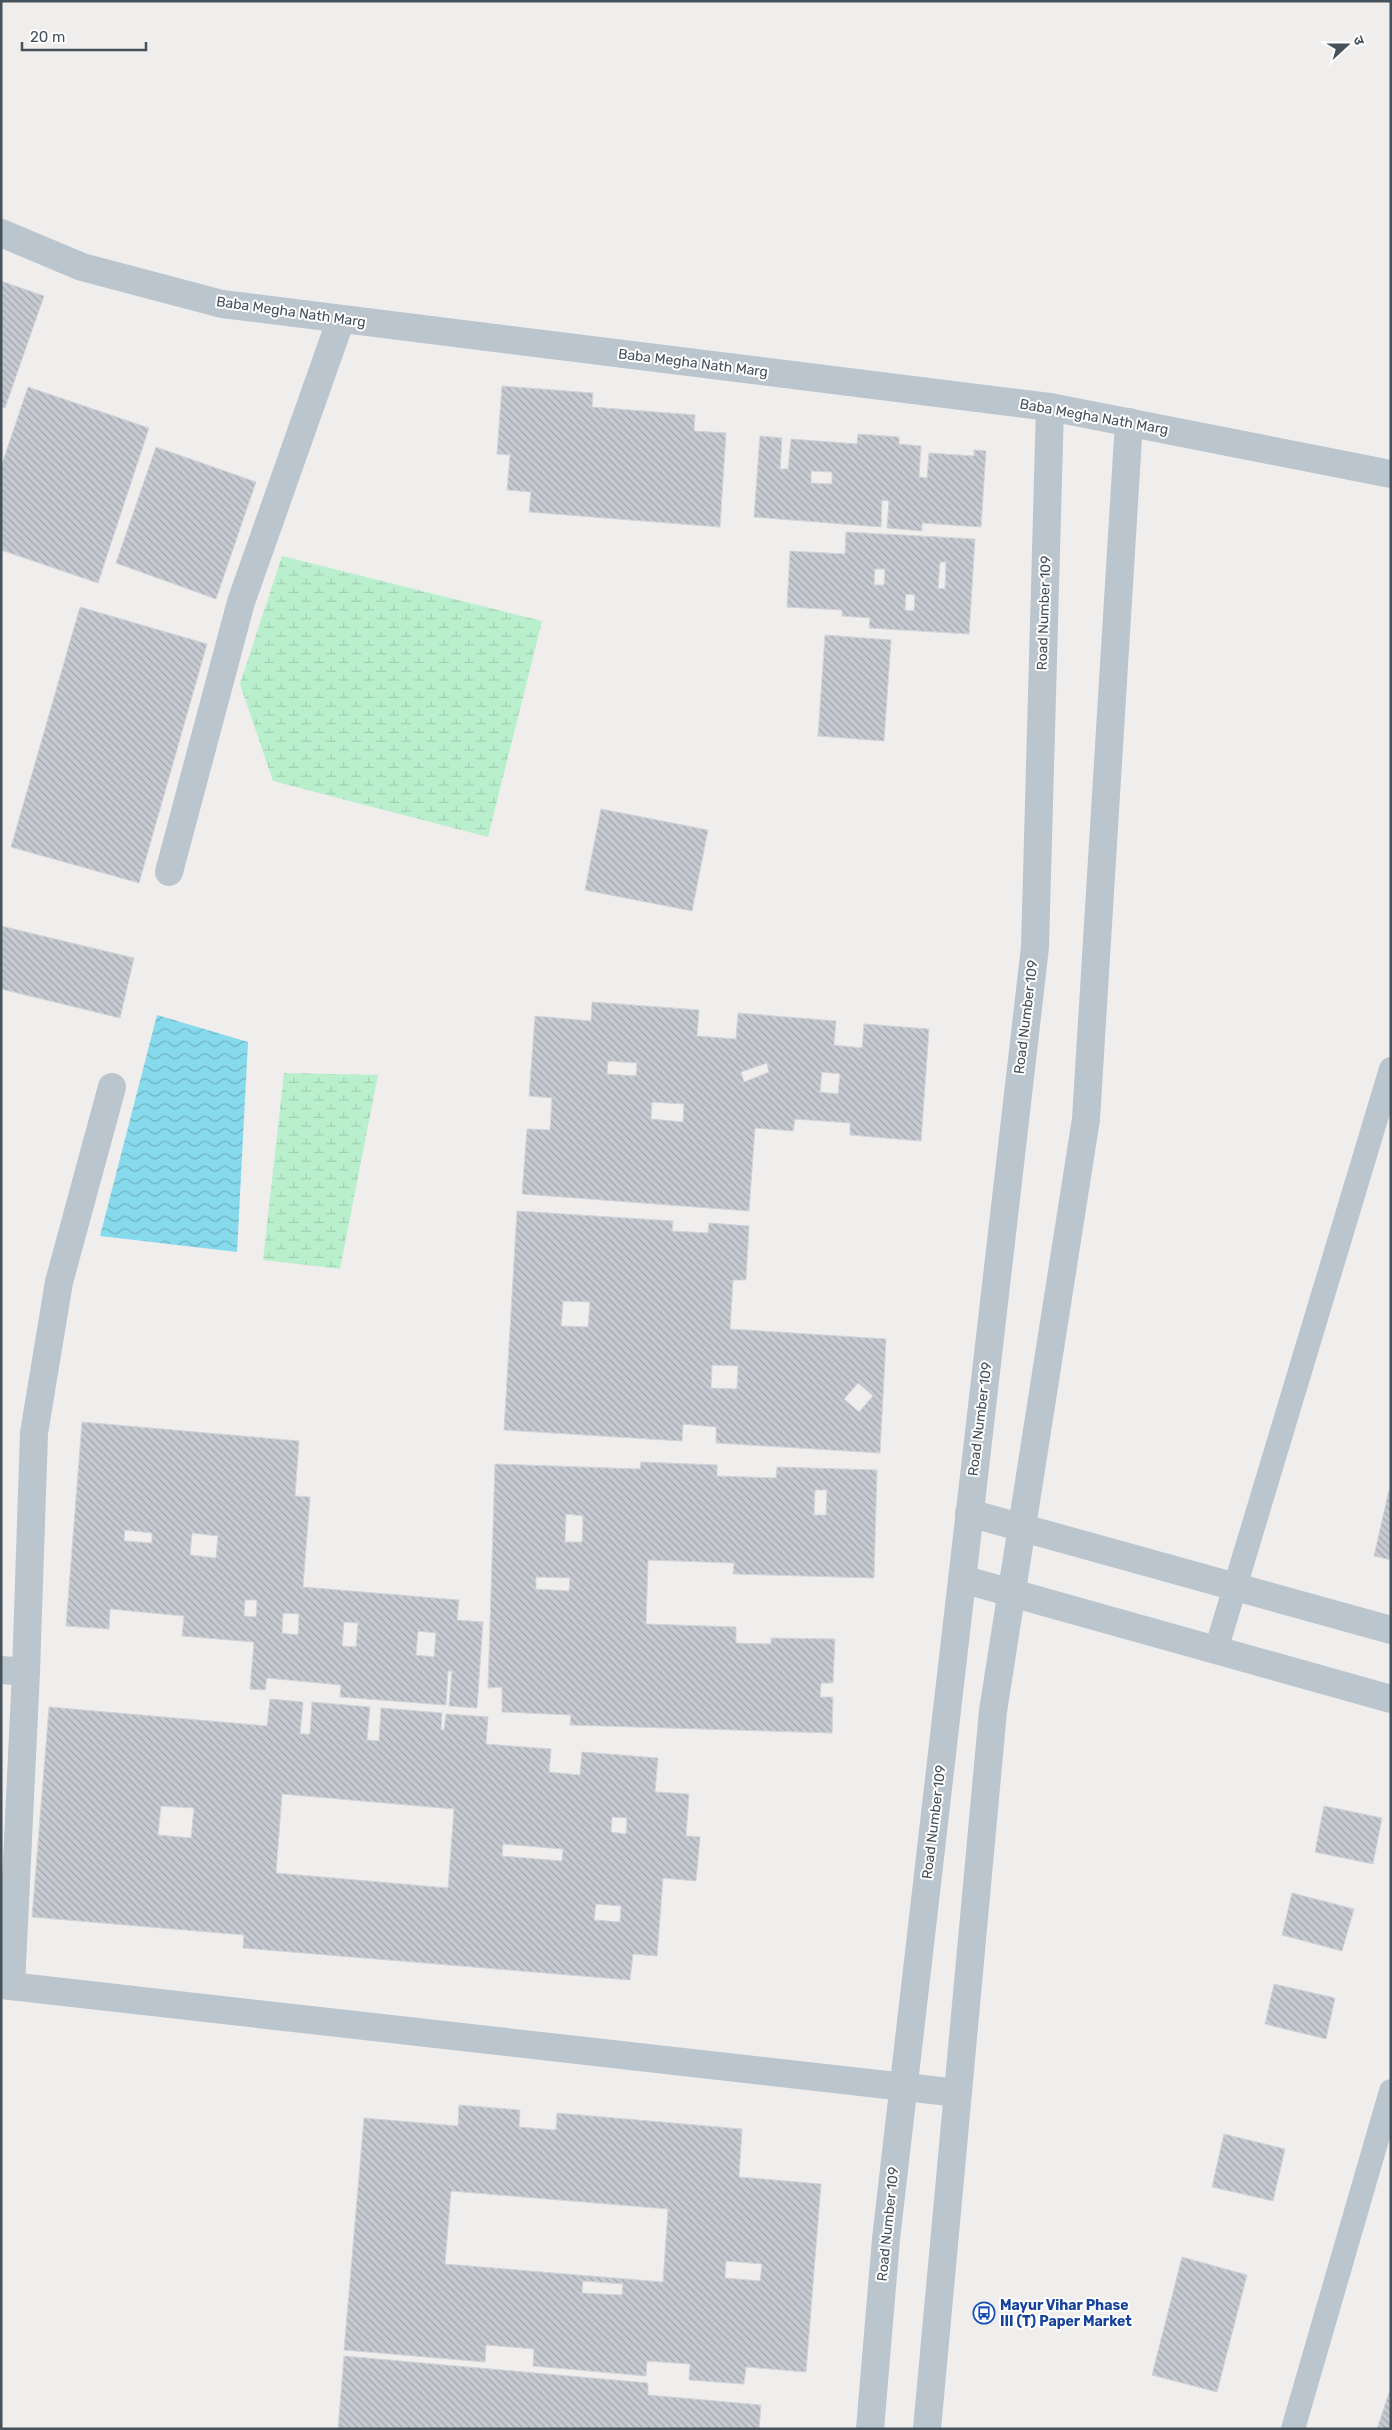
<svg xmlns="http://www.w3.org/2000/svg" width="1392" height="2430" font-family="Rubik,'Noto Sans Devanagari',sans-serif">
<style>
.wetland{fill:url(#wetland-marsh)}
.water{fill:url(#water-waves)}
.building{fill:url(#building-back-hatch);stroke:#d1d4d9;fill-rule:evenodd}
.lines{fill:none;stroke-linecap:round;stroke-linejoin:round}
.service{stroke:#bbc5cd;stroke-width:24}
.minor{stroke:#bbc5cd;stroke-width:28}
.tertiary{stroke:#bbc5cd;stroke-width:28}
.labels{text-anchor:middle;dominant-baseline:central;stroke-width:4;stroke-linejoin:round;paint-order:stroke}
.street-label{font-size:14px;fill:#45515b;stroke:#fff}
.transit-label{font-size:14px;font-weight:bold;fill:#164399;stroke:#fff;text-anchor:start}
</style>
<defs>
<pattern id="wetland-marsh" width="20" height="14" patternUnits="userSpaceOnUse" patternTransform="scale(1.25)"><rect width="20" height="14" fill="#baefcd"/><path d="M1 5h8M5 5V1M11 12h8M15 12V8" fill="none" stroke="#a1cfb2"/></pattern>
<pattern id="water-waves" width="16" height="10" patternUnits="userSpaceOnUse" patternTransform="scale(1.25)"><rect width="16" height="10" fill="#87daec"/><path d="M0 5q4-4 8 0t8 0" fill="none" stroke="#70b3c2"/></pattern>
<pattern id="building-back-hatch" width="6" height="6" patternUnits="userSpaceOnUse" patternTransform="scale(1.25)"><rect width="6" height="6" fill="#c7cad0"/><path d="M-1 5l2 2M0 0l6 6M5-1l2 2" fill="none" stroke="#a3a6ac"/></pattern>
</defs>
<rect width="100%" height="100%" fill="#f0eded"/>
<!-- wetland -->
<path class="wetland" d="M282,556l260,65 -54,216 -215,-56 -33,-97z
M284,1073l94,2 -38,194 -77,-9z"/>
<!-- water -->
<path class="water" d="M157,1015l91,27 -11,210 -137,-16z"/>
<!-- building -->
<path class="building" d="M1,281l43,15 -39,112 -4,-1z
M502,386l91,7 -1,14 103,8 -1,16 32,2 -6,94 -191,-15 2,-20 -24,-2 3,-35 -13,-1z
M28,387l121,41 -51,155 -97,-33v-83z
M858,434l41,3v7l22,2 -2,31 8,1 2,-25 45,3v-6l12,1 -5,76 -59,-4v8l-35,-3 2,-27 -7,-1 -1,27 -127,-10 6,-81 22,2 -2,31h8l3,-30 66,5z
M156,447l100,35 -40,117 -100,-36z
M811,471l21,1v12l-21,-1z
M846,532l129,7 -6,95 -100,-6 1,-10 -28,-2v-6l-55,-3 3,-56 55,3zM940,562h6l-1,27 -7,-1zM875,569h10l-1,16h-10zM906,594l9,1 -1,16 -9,-1z
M80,607l127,37 -68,239 -128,-36z
M825,635l66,5 -7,101 -66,-5z
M601,809l107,21 -16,81 -107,-21z
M1,926l133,32 -14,60 -119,-29z
M592,1002l107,8 -2,26 39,3 2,-26 98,8 -2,24 28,3 2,-24 65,5 -8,112 -71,-6v-12l-55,-4 -2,12 -38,-3 -6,83 -227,-17 5,-65 23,1 2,-32 -23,-2 6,-80 56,5zM608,1061l29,2 -1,13 -29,-2zM767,1063l2,9 -25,10 -3,-10zM822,1072l18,2 -2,20 -18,-2zM652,1102l32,2 -1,18 -32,-3z
M517,1211l156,10 -1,10 36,2 1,-10 40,3 -3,54h-13l-3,49 156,10 -6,114 -164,-10v-16l-33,-3 -1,17 -178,-11zM563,1301l27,1 -2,25 -27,-1zM712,1365l26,1 -1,23 -26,-1zM858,1383l15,13 -14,16 -15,-13z
M82,1422l217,19 -4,55 15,1 -7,90 156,13 -2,20 26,2 -6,86 -28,-2 3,-35h-4l-2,34 -106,-8 1,-12 -74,-7 -2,12 -15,-1 4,-47 -72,-6 2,-20 -74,-7 -1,20 -43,-3zM125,1530l27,3v10l-28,-2zM192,1533l26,3 -2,22 -26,-3zM245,1600h12l-1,17 -12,-1zM283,1613l16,1 -1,21 -16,-2zM344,1622l14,1 -2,24 -14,-1zM418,1631l18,2 -2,24 -18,-2z
M641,1462l76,3v11l59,2 1,-11 100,3 -3,108 -141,-4 1,-11 -86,-3 -2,64 90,3v16l35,1v-6l64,1 -2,44h-12l-1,14h13l-1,36 -262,-8 1,-10 -69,-3v-25l-14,1 7,-224 145,5zM815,1490h12l-1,25h-12zM566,1514l17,2 -1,26h-17zM536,1577l34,1 -1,13 -33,-2z
M1389,1490h2v70l-17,-4z
M270,1699l33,3 -3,32h10l2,-32 58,5 -3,33 12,1 2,-33 61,5 -1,17h3l2,-16 42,3 -2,27 65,5 -2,23 31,3 2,-23 76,6 -3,34 34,2 -3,42 14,1 -4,44 -33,-3 -6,78 -24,-2 -3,26 -387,-32 1,-13 -212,-18 17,-210 218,19zM282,1794l172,15 -6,79 -172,-15zM161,1806l33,2 -3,30 -33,-3zM503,1844l60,5 -1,12 -60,-5zM596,1904l25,2 -1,16 -26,-2z
M1324,1806l58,12 -9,46 -58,-12z
M612,1817l15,1 -1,16 -15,-2z
M1292,1893l62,16 -12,42 -60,-16z
M1274,1984l61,14 -9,41 -61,-15z
M459,2105l61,5 -1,17 37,3 1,-17 185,16 -3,48 82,7 -15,188 -60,-5 -2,17 -55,-4 1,-16 -43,-3 -1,15 -113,-10 1,-17 -48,-4 -1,17 -141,-12 20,-232 94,8zM451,2191l217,18 -5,73 -218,-18zM726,2261l36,3 -2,17 -35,-3zM583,2281l40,3 -1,11 -40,-2z
M1224,2134l61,15 -12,52 -61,-14z
M1182,2257l65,18 -30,117 -65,-17z
M344,2356l304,27v12l113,10 -2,24h-421z
M1391,2387v42h-14z"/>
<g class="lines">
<!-- service -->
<path class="service" d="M1216,1650l175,-581
M1293,2429l98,-338"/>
<!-- minor -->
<path class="minor" d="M1,233l81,34 140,37 828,103 341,67
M169,872l72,-270 100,-283
M969,1513l422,117
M962,1579l429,120
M1,1670l25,2
M1,1985l957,108
M11,1986l15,-314 8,-239 25,-151 53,-195"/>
<!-- tertiary -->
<path class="tertiary" d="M870,2429l16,-190 149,-1292 15,-540
M927,2429l66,-718 93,-592 43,-697"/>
</g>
<!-- icons -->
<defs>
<g id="bus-ring" transform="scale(1.125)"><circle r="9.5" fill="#fff" stroke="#1a4fb4" stroke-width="1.5"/><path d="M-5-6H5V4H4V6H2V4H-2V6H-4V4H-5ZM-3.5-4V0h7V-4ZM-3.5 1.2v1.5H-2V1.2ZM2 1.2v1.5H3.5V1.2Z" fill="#1a4fb4"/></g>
</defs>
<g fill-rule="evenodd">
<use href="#bus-ring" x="984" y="2313"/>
</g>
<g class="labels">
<!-- street labels -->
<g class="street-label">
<text transform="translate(291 312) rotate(8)">Baba Megha Nath Marg</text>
<text transform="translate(693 363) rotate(7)">Baba Megha Nath Marg</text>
<text transform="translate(1094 417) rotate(10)">Baba Megha Nath Marg</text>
<text transform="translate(1044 613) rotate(-88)">Road Number 109</text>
<text transform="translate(1026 1017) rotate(-83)">Road Number 109</text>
<text transform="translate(980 1419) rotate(-83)">Road Number 109</text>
<text transform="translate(934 1822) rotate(-83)">Road Number 109</text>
<text transform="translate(888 2224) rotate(-84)">Road Number 109</text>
</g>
<!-- transit labels -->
<g class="transit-label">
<text x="1000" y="2305">Mayur Vihar Phase<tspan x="1000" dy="16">III (T) Paper Market</tspan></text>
</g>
</g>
<!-- border -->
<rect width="1392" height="2430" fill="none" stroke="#45515b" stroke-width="5"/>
<!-- north arrow -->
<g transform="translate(1347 45) rotate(69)" stroke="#ffffff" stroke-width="4" paint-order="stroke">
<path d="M0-4L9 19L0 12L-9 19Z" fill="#45515b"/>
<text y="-8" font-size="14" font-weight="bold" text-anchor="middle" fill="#45515b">उ</text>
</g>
<!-- scale -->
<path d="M22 42v8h124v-8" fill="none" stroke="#45515b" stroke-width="2.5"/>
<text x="30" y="42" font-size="15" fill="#45515b" stroke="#ffffff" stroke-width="4" paint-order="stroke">20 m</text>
</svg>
